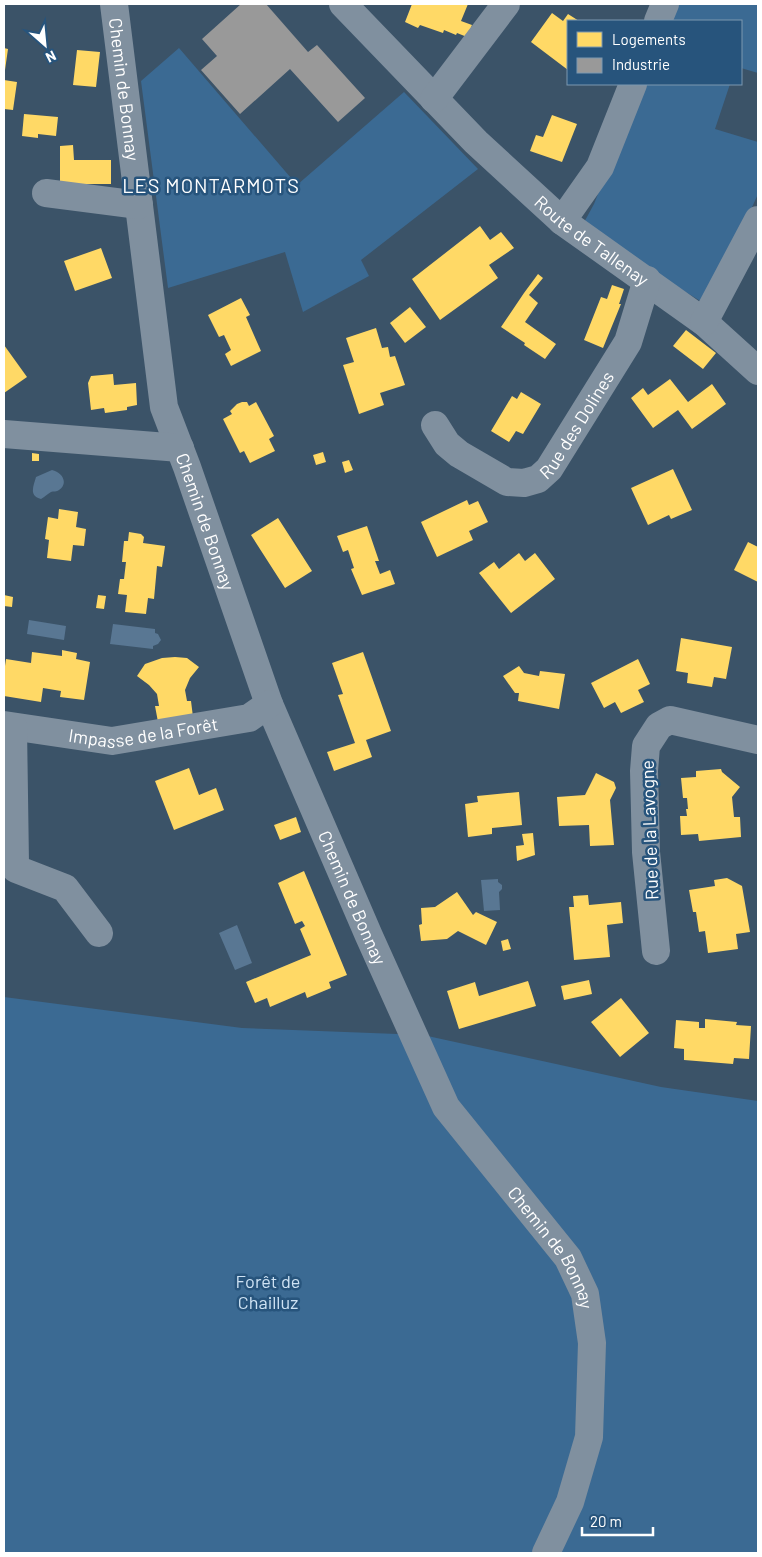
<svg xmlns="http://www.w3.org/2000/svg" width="762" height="1557" font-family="Barlow,sans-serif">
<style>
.green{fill:#3b6a93}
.water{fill:#597793}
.homes{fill:#ffd966}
.industry{fill:#999}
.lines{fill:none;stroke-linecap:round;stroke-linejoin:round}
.minor{stroke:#80909f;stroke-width:28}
.labels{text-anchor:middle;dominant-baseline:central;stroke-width:5;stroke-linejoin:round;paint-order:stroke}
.street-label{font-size:18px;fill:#fff;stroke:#27547c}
.park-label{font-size:18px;fill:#cfe3f4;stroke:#27547c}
.quarter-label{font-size:20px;letter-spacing:1px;fill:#fff;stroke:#27547c}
</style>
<rect width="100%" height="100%" fill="#3b5368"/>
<!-- green -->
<path class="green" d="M675,4h83v69l-17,-5v-47h-73z
M179,48l118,137 107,-93 74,77 -117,91 8,16 -66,36 -18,-60 -117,36 -27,-207z
M642,84h88l-15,45 43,13v52l-20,44 -36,64 -121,-74 13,-24z
M4,997l238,31 181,7 238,52 97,14v452h-754z"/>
<!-- water -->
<path class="water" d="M52,470c10,2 17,13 7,20 -2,2 -6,1 -8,2 -4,2 -6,5 -10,7 -13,-3 -7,-14 -5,-22z
M29,620l37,6 -2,14 -37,-6z
M113,624l42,5v4l3,1 3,6 -3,4 -5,2v3l-43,-5z
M498,879v3l4,3v4l-3,3 1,18 -16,1 -3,-31z
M237,925l15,38 -17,7 -16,-37z"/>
<!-- homes -->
<path class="homes" d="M412,4h56l-7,17 11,4 -5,12 -10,-4 -1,2 -12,-5 -1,3 -23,-8 -2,3 -13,-6z
M552,13l11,8 5,-7 11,7h-11v49l-37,-28z
M4,48l4,1 -3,21h-1z
M77,50l23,2 -4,35 -23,-2z
M4,80l13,2 -4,28 -9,-1z
M24,114l34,3 -2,19 -18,-2v4l-16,-2z
M552,115l25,9 -15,38 -32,-11 6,-16 7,2z
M73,145l1,15h37v24h-51v-38z
M480,226l10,14 11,-8 13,16 -25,17 9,13 -58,42 -28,-41z
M101,248l11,30 -37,13 -11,-30z
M538,274l5,4 -14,17 9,8 -13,19 31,22 -11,15 -21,-14 1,-2 -24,-16 23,-34z
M612,285l12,4 -5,15h2l-18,44 -19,-8 17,-43 6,2z
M241,298l9,17 -4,2 15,34 -30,15 -6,-12 6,-4 -7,-15 -5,2 -11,-22z
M410,307l16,20 -21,16 -15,-20z
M376,328l6,20 6,-1 2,10 5,-1 10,29 -25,8 4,12 -25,9 -16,-49 11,-3 -8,-24z
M686,330l30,23 -13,16 -30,-23z
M4,345l23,32 -23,16z
M113,374l1,11 22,-2 1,22 -10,2v3l-22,3 -1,-5 -13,2 -3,-27 3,-7z
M670,379l18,23 24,-18 14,20 -34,25 -14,-19 -25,18 -22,-30 12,-10 5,7z
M521,392l20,12 -18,30 -7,-3 -7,11 -18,-11 21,-35 5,3z
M242,402h5l2,4 7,-4 18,34 -5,3 6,12 -25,12 -6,-12 -4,2 -17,-34 9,-5 -2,-3 7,-7z
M323,452l3,10 -10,3 -3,-10z
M32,453l7,1v7h-7z
M349,460l4,10 -8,3 -3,-11z
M673,469l19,41 -21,9 -2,-4 -21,10 -17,-37z
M467,500l2,5 9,-4 10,21 -19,9 4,9 -36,17 -16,-35z
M59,509l19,3 -2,15 10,2 -2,17 -11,-1 -2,16 -24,-3 2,-18 -4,-1 3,-22 10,2z
M278,518l34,53 -27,17 -34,-53z
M367,526l12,35h-4l5,13 10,-4 5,14 -33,11 -11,-26 3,-1 -6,-18 -5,2 -6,-16z
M129,532l12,2 3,3 -1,6 22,3 -3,21 -5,-1 -3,33 -6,-1 -2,16 -21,-2 2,-17 -9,-1 2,-15h4l2,-17h-4l2,-21h4z
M748,542l10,5v35l-24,-12z
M519,553l6,8 10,-8 20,26 -44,34 -32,-40 15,-11 5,7z
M4,595l9,2 -1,10 -8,-1z
M98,595l8,1 -2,13 -8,-1z
M681,638l51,9 -6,32 -12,-2 -2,10 -25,-4 1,-10 -12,-2z
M62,650l15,3 -1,6 14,3 -6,38 -24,-3 1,-6 -18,-3 -2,14 -37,-6v-23l2,-14 25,4 1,-11 30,4z
M363,652l28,79 -25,9 6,17 -38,14 -7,-19 28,-9 -17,-48 5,-1 -11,-31z
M175,657l12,1 12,9 -9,11 -5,12 2,11h4l2,16 -35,5 -3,-16h4l-2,-12 -8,-9 -12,-9 8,-12 17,-6z
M638,659l12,25 -12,6 6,12 -23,11 -6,-11 -11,6 -13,-25z
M519,666l5,7 15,3 1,-5 25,3 -6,35 -41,-8 1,-8h-4l-12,-17z
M189,768l10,27 17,-7 8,22 -50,20 -19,-49z
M721,769l1,3 18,15 -8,10 2,20h6l1,20 -42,4 -1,-7 -17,1 -1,-19h7l-1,-7h2l-1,-11h-4l-2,-20 15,-1v-6z
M596,773l18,9 2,6 -6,12 4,45 -24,1 -1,-21 -30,1 -2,-29 28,-2z
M519,792l3,33 -30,3v6l-24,3 -3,-33 13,-2 -1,-6z
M296,817l5,15 -21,8 -6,-15z
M533,833l2,22 -18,6 -1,-15 8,-1 -2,-11z
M304,871l43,104 -18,7 2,6 -24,10 -2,-6 -35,15 -3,-9 -12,5 -9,-21 65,-27 -11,-26 5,-3 -3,-5 -7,3 -17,-41z
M727,878l15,8 8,46 -14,2 2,15 -30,4 -3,-22 -6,1 -3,-20h-3l-4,-22 26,-4 -1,-6z
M457,892l16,23 3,-3 21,10 -11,23 -28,-14 -11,8 -26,2 -2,-16 3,-1 -1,-16 14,-1z
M588,895l1,10 32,-3 2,21 -16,2 3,32 -36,3 -5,-53h5l-1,-11z
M508,939l3,10 -8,2 -2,-10z
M589,980l3,14 -28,6 -3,-14z
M528,981l8,25 -77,23 -12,-38 28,-9 4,14z
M621,998l28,35 -29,24 -29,-35z
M705,1019l32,3 -1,3 15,1 -2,33 -15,-1 -1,6 -49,-4v-11l-10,-1 2,-28 23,2v6h6z"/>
<!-- industry -->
<path class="industry" d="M241,4h25l42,48 9,-7 48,53 -27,24 -48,-53 -50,45 -39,-44 16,-14 -15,-17z"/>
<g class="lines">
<!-- minor -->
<g class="minor">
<path id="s1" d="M114,4l50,403 23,60 82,237 100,232 77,171 122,151 17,36 7,49 -3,94 -19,65 -24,51"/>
<path id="s2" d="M343,4l133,138 86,79 142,101 54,49"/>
<path d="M658,21l7,-17"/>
<path d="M434,99l72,-95"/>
<path d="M46,193l93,12"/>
<path d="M562,221l38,-54 33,-83"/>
<path d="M704,322l54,-102"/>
<path id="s3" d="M435,425l12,19 12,10 48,28 17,1 14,-4 11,-10 79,-127 19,-62"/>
<path d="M4,434l176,14"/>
<path id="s4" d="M4,725l108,16 137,-23 20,-14"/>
<path d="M13,727l2,137 1,5 49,19 34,45"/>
<path d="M656,951l-10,-99 -2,-81 2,-25 13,-20 11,-6 88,20"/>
</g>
</g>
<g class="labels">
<!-- street labels -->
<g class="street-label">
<text stroke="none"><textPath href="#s1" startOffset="86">Chemin de Bonnay</textPath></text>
<text stroke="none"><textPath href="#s2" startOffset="344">Route de Tallenay</textPath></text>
<text stroke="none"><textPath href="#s3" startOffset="192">Rue des Dolines</textPath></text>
<text stroke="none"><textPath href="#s1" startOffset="528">Chemin de Bonnay</textPath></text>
<text stroke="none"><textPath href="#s4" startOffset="141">Impasse de la Forêt</textPath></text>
<text transform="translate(649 830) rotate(-92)">Rue de la Lavogne</text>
<text stroke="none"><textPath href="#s1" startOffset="932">Chemin de Bonnay</textPath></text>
<text stroke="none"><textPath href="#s1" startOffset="1338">Chemin de Bonnay</textPath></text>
</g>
<!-- park labels -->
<g class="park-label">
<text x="268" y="1281">Forêt de<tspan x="268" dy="21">Chailluz</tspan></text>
</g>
<!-- quarter labels -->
<g class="quarter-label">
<text x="211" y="185">LES MONTARMOTS</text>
</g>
</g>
<!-- border -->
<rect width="762" height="1557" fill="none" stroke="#ffffff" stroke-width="10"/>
<!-- legend -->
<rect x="567" y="20" width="175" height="65" fill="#27547c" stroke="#7d98b0"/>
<rect x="577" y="32" width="25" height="15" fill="#ffd966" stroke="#7d98b0"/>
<text x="612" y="45" font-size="15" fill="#ffffff">Logements</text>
<rect x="577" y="58" width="25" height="15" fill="#999999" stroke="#7d98b0"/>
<text x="612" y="70" font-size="15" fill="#ffffff">Industrie</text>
<!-- north arrow -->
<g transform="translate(45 45) rotate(153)" stroke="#27547c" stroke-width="4" paint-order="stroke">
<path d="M0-4L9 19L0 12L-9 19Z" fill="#ffffff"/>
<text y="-8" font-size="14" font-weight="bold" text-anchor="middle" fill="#ffffff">N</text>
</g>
<!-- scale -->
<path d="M582 1527v8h71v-8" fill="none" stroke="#ffffff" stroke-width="2.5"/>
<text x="590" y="1527" font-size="15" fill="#ffffff" stroke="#27547c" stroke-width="4" paint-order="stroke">20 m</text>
</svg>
